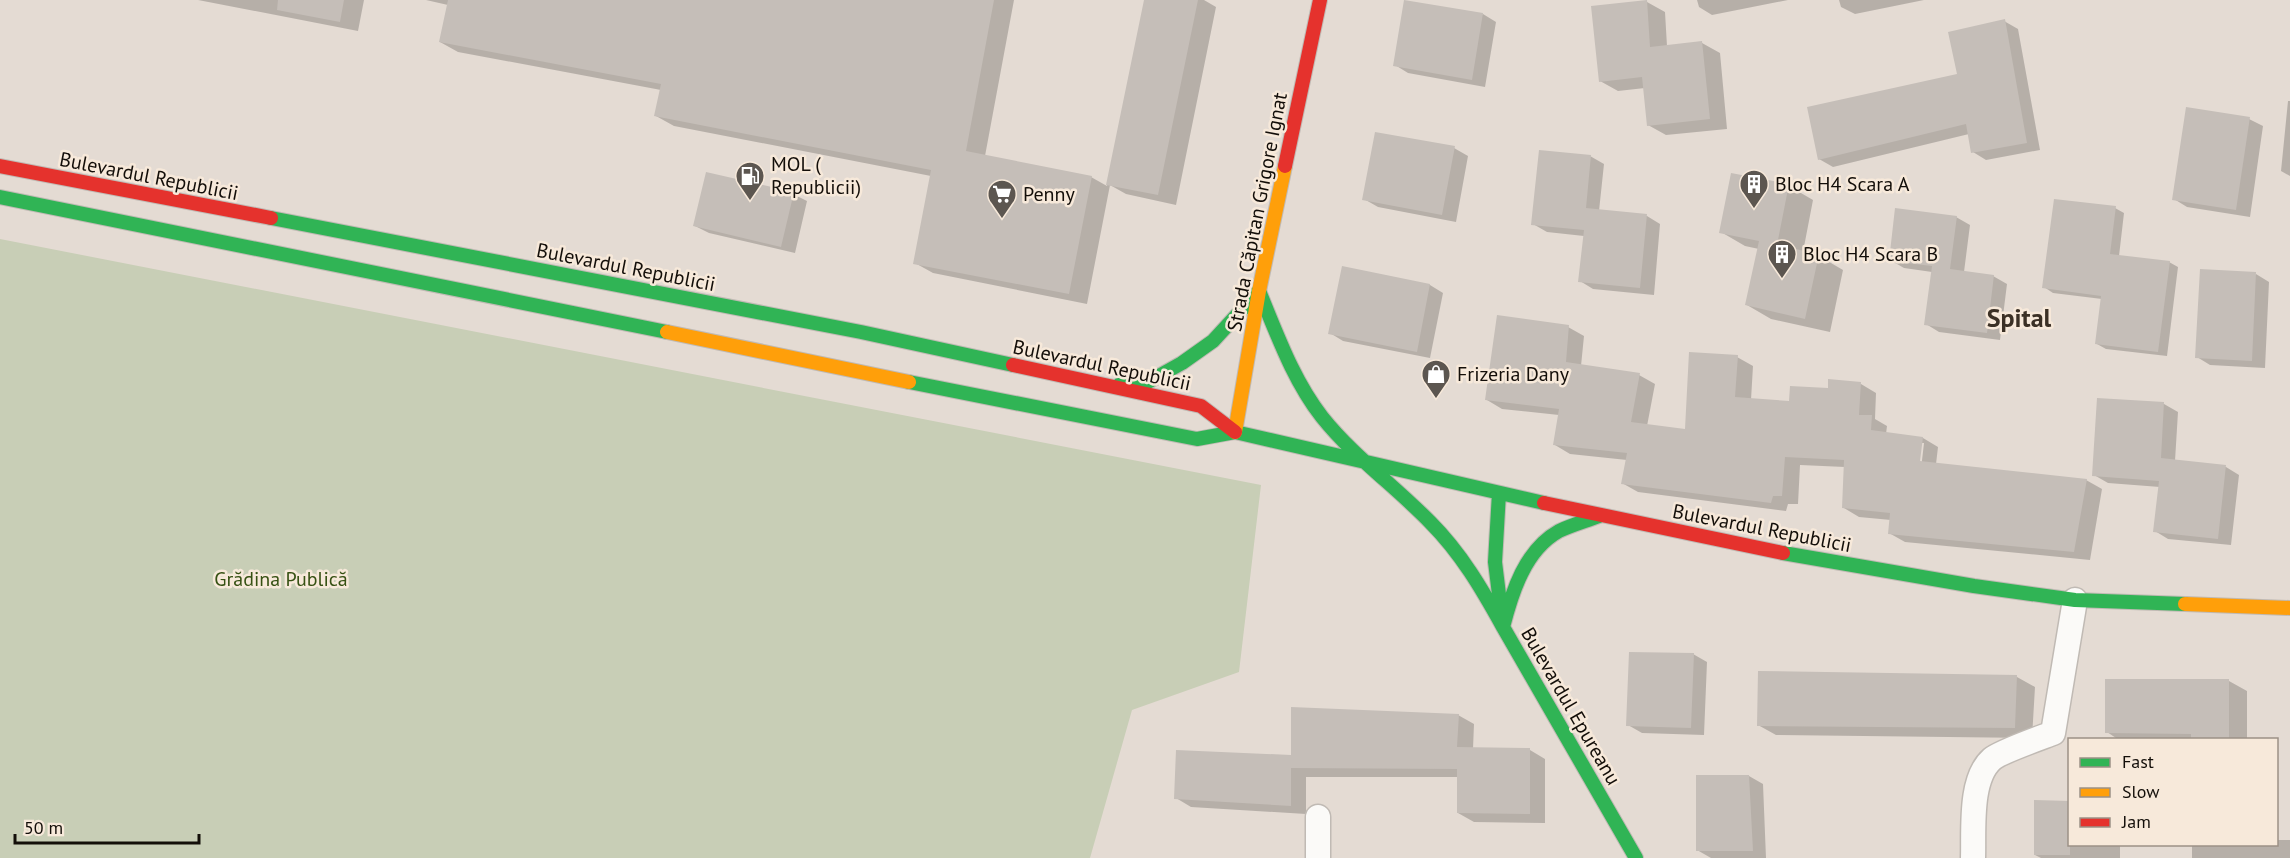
<svg xmlns="http://www.w3.org/2000/svg" width="2290" height="858" font-family="'PT Sans',sans-serif">
<style>
.green{fill:#c8ceb6}
.shadow{fill:#0003;fill-rule:evenodd}
.building{fill:#c5beb8}
.lines{fill:none;stroke-linecap:round;stroke-linejoin:round}
.street-casing{stroke:#c0bab4;stroke-width:27}
.fast-casing{stroke:#c0bab4;stroke-width:16}
.slow-casing{stroke:#c0bab4;stroke-width:16}
.jam-casing{stroke:#c0bab4;stroke-width:16}
.street{stroke:#fbfaf8;stroke-width:24}
.fast{stroke:#30b455;stroke-width:14}
.slow{stroke:#ff9f0a;stroke-width:14}
.jam{stroke:#e5322d;stroke-width:14}
.labels{text-anchor:middle;dominant-baseline:central;stroke-width:5;stroke-linejoin:round;paint-order:stroke}
.poi-label{font-size:20px;fill:#130e09;stroke:#f7e9da;text-anchor:start}
.street-label{font-size:20px;fill:#130e09;stroke:#f7e9da}
.park-label{font-size:20px;fill:#365113;stroke:#f7e9da}
.district-label{font-size:26px;font-weight:bold;fill:#3b3025;stroke:#f7e9da}
</style>
<rect width="100%" height="100%" fill="#e4dbd3"/>
<!-- green -->
<path class="green" d="M0,239l1261,246 -22,187 -107,38 -42,148h-1090z"/>
<!-- shadow -->
<path class="shadow" d="M198,0h166l-6,31z
M426,0h588l-29,156 106,21 16,9 38,-186h59l12,7 -40,198 -50,-11 -16,-9 -23,119 -154,-31 -18,-10 16,-87 -257,-50 -18,-10 5,-26 -203,-38 -18,-10 8,-37z
M1697,0h91l-76,15 -13,-8z
M1839,0h85l-69,14 -14,-7z
M1647,2l18,10 2,34 35,-3 18,10 7,76 -61,6 -18,-10 -3,-37 -27,3 -18,-10z
M1483,14l13,8 -11,65 -77,-14 -13,-8z
M2004,21l14,8 22,121 -54,10 -13,-8 -4,-18 -136,33 -14,-8 139,-84z
M2288,101h2v75l-9,-5z
M2249,119l14,7 -13,91 -63,-10 -13,-8z
M1454,148l14,8 -12,66 -78,-15 -14,-8z
M1590,156l14,8 -5,47 48,5 13,8 -6,71 -61,-6 -13,-8 4,-45 -37,-4 -14,-8z
M1789,186l24,14 -10,52 16,4 24,14 -13,62 -59,-13 -24,-14 12,-56 -14,-3 -24,-14z
M793,194l14,7 -12,52 -86,-20 -14,-7z
M2115,208l9,5 -5,43 50,6 9,5 -11,89 -61,-7 -9,-5 5,-45 -49,-6 -9,-6z
M1956,217l14,8 -6,47 29,4 14,8 -7,56 -61,-8 -13,-8 6,-52 -28,-4 -14,-8z
M1343,267l87,18 13,8 -13,65 -87,-17 -13,-8z
M2256,274l13,8 -4,86 -55,-3 -13,-8z
M1568,327l16,9 -3,30 58,9 16,9 -8,42 39,4 51,-73 16,9 -2,34 40,3 39,-13 31,-6 15,9 -1,26 12,7 -1,8 37,4 15,9 -2,17 150,16 16,9 -12,71 -185,-18 -16,-9 2,-13 -32,-3 -15,-9 1,-41 -45,-2 -2,39h-10l-2,7 -148,-19 -16,-9 5,-23 -57,-6 -15,-9 4,-30 -57,-6 -15,-9zM1921,443h3l-3,26 -3,-1z
M2099,400l65,4 14,8 -3,49 51,6 13,8 -8,70 -63,-6 -13,-8 5,-44 -52,-4 -14,-8z
M1693,654l14,8 -3,73 -62,-2 -14,-8z
M2017,677l18,10 -3,51 -256,-3 -18,-10z
M2107,680l122,1 18,10v49h-128l-12,-8z
M1458,715l16,9 -1,25 57,1 15,9v64l-71,-1 -16,-9 1,-36h-153v37l-115,-7 -15,-9 116,-41z
M1749,776l14,8 3,74h-55l-14,-8z
M2276,840h14v18h-98v-14h84z
M2070,844h50v14h-79l-6,-3z"/>
<!-- building -->
<path class="building" d="M278,0h66l-4,22 -63,-12z
M448,0h546l-28,151 126,25 -23,118 -156,-30 18,-94 -277,-54 7,-32 -222,-42z
M1144,0h54l-40,195 -52,-10z
M1404,0l79,13 -11,67 -79,-14z
M1647,0l3,47 52,-6 8,78 -63,7 -5,-49 -43,5 -8,-76z
M2005,19l22,124 -56,10 -5,-29 -148,36 -11,-53 150,-33 -9,-42z
M2186,107l64,10 -14,93 -64,-10z
M1375,132l80,14 -13,69 -80,-15z
M1539,150l52,5 -5,53 61,6 -7,74 -62,-6 6,-52 -53,-5z
M706,172l88,20 -13,55 -88,-21z
M1731,173l58,11 -12,61 42,9 -14,65 -60,-14 14,-64 -40,-8z
M2054,199l62,7 -6,48 60,7 -12,91 -63,-8 6,-48 -59,-8z
M1895,208l62,8 -7,53 44,6 -7,58 -63,-8 8,-59 -43,-5z
M1342,266l88,18 -13,68 -89,-18z
M2200,269l56,3 -4,89 -57,-3z
M1497,315l72,10 -3,37 74,11 -9,49 54,7 4,-77 49,3 -3,42 54,4 1,-15 38,2v-9l33,3 -2,33h13l-1,15 52,7 -3,24 167,18 -13,73 -186,-18 2,-21 -48,-5 2,-48 -59,-3 -3,39h-9l-2,7 -150,-19 6,-31 -74,-8 6,-36 -74,-9z
M2097,398l67,4 -3,56 65,7 -8,74 -65,-7 6,-51 -67,-5z
M1629,652l65,1 -3,75 -65,-2z
M1758,671l259,4 -2,53 -258,-2z
M2105,679h124v61h-38v-6l-86,-1z
M1291,707l168,7 -2,33 73,1v66l-73,-1v-44l-166,-1v38l-117,-7 2,-49 115,5z
M1696,775h53l4,76h-57z
M2034,800l36,1v54h-36z"/>
<g class="lines">
<!-- street casing -->
<g class="street-casing">
<path id="street" d="M1318,858v-41
M1973,858c1,-28 -4,-79 19,-99 8,-7 48,-21 61,-26l22,-133"/>
</g>
<!-- fast casing -->
<g class="fast-casing">
<path id="fast" d="M0,197l667,135
M271,218l590,114 152,33
M909,382l288,57 38,-7 309,71
M1119,385l29,-3 34,-19 31,-22 46,-50c18,43 34,89 63,126 32,40 73,69 108,105 31,31 52,67 73,105
M1499,493l-4,69 8,65 133,231
M1783,553l191,33 101,14 110,4
M1503,627c9,-35 22,-77 56,-96 13,-6 27,-10 40,-15"/>
</g>
<!-- slow casing -->
<g class="slow-casing">
<path id="slow" d="M667,332l242,50
M1235,432l24,-141 26,-125
M2185,604l105,4"/>
</g>
<!-- jam casing -->
<g class="jam-casing">
<path id="jam" d="M0,166l271,52
M1285,166l35,-166
M1013,365l188,41 34,26
M1544,503l239,50"/>
</g>
<!-- street -->
<use href="#street" class="street"/>
<!-- fast -->
<use href="#fast" class="fast"/>
<!-- slow -->
<use href="#slow" class="slow"/>
<!-- jam -->
<use href="#jam" class="jam"/>
</g>
<!-- icons -->
<defs>
<g id="fuel-pin" transform="scale(1.5)"><path d="M0 17L-7.5 6A9.5 9.5 0 1 1 7.5 6Z" fill="#5c5650" stroke="#f7e9da"/><path d="M-5.5-6h7V0h2V4h1.3V-2.5L3-4.5l.8-.8L6-3V5H2.5V1h-1V6h-7ZM-4.2-4.7v3.2H.2V-4.7Z" fill="#fff"/></g>
<g id="building-pin" transform="scale(1.5)"><path d="M0 17L-7.5 6A9.5 9.5 0 1 1 7.5 6Z" fill="#5c5650" stroke="#f7e9da"/><path d="M-4-6H4V6H1V3H-1V6H-4ZM-2.5-4.3h1.7v1.8h-1.7ZM.8-4.3h1.7v1.8H.8ZM-2.5-1h1.7V.8h-1.7ZM.8-1h1.7V.8H.8Z" fill="#fff"/></g>
<g id="supermarket-pin" transform="scale(1.5)"><path d="M0 17L-7.5 6A9.5 9.5 0 1 1 7.5 6Z" fill="#5c5650" stroke="#f7e9da"/><path d="M-6-5.5h2.5l.6 2H6L4.5 2H-2.5L-4.4-4H-6ZM-1.5 3.2a1.3 1.3 0 1 0 .1 0ZM3 3.2a1.3 1.3 0 1 0 .1 0Z" fill="#fff"/></g>
<g id="shop-pin" transform="scale(1.5)"><path d="M0 17L-7.5 6A9.5 9.5 0 1 1 7.5 6Z" fill="#5c5650" stroke="#f7e9da"/><path d="M-5-2.5h2.3a2.7 3.5 0 0 1 5.4 0H5L5.5 6h-11ZM-1.5-2.5h3a1.5 2.3 0 0 0-3 0Z" fill="#fff"/></g>
</defs>
<g fill-rule="evenodd">
<use href="#fuel-pin" x="750" y="176"/>
<use href="#building-pin" x="1754" y="184"/>
<use href="#supermarket-pin" x="1002" y="194"/>
<use href="#building-pin" x="1782" y="254"/>
<use href="#shop-pin" x="1436" y="374"/>
</g>
<g class="labels">
<!-- poi labels -->
<g class="poi-label">
<text x="771" y="164">MOL (<tspan x="771" dy="23">Republicii)</tspan></text>
<text x="1775" y="184">Bloc H4 Scara A</text>
<text x="1023" y="194">Penny</text>
<text x="1803" y="254">Bloc H4 Scara B</text>
<text x="1457" y="374">Frizeria Dany</text>
</g>
<!-- street labels -->
<g class="street-label">
<text transform="translate(149 176) rotate(11)">Bulevardul Republicii</text>
<text transform="translate(1257 212) rotate(-79)">Strada Căpitan Grigore Ignat</text>
<text transform="translate(626 267) rotate(11)">Bulevardul Republicii</text>
<text transform="translate(1102 365) rotate(12)">Bulevardul Republicii</text>
<text transform="translate(1762 528) rotate(11)">Bulevardul Republicii</text>
<text transform="translate(1571 706) rotate(60)">Bulevardul Epureanu</text>
</g>
<!-- park labels -->
<g class="park-label">
<text x="281" y="579">Grădina Publică</text>
</g>
<!-- district labels -->
<g class="district-label">
<text x="2019" y="317">Spital</text>
</g>
</g>
<!-- legend -->
<rect x="2068" y="738" width="210" height="108" fill="#f7e9da" stroke="#9c9186" stroke-width="1.5"/>
<rect x="2080" y="758" width="30" height="9" fill="#30b455" stroke="#9c9186" stroke-width="1.5"/>
<text x="2122" y="768" font-size="18" fill="#130e09">Fast</text>
<rect x="2080" y="788" width="30" height="9" fill="#ff9f0a" stroke="#9c9186" stroke-width="1.5"/>
<text x="2122" y="798" font-size="18" fill="#130e09">Slow</text>
<rect x="2080" y="818" width="30" height="9" fill="#e5322d" stroke="#9c9186" stroke-width="1.5"/>
<text x="2122" y="828" font-size="18" fill="#130e09">Jam</text>
<!-- scale -->
<path d="M15 834v9h184v-9" fill="none" stroke="#130e09" stroke-width="3"/>
<text x="24" y="834" font-size="18" fill="#130e09" stroke="#f7e9da" stroke-width="4.5" paint-order="stroke">50 m</text>
</svg>
